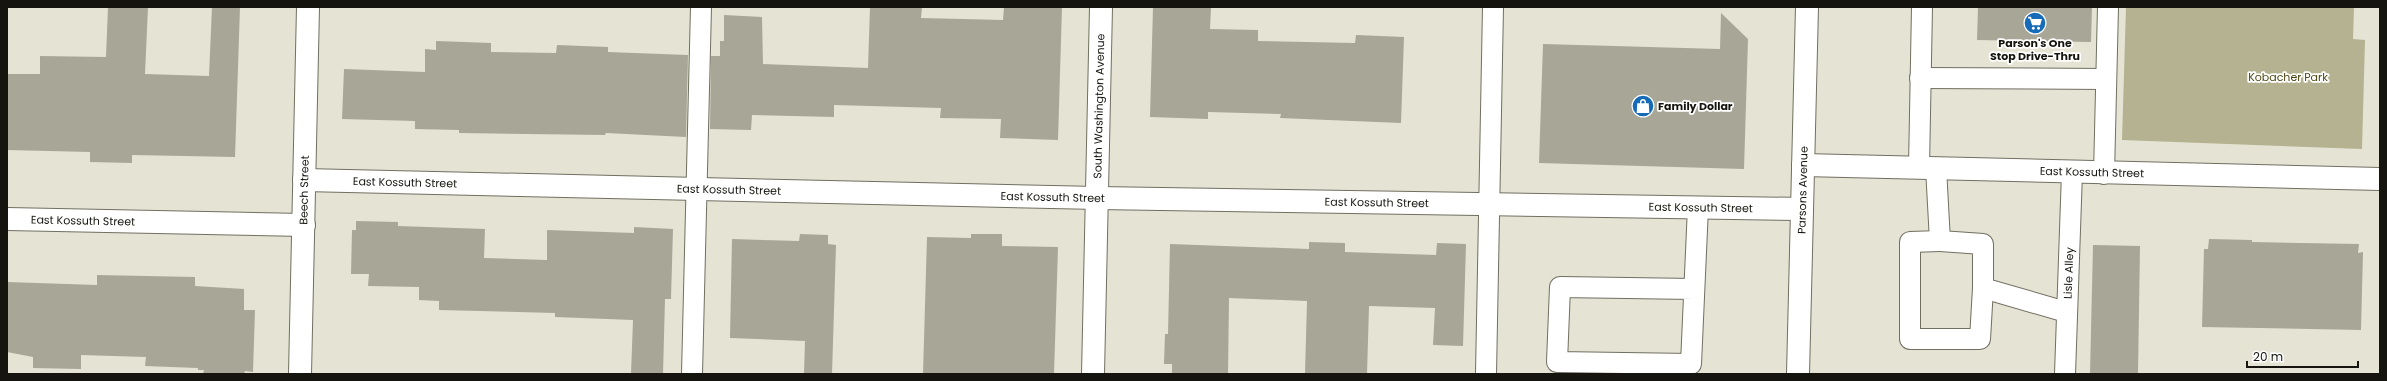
<svg xmlns="http://www.w3.org/2000/svg" width="2387" height="381" font-family="Poppins,sans-serif">
<style>
.green{fill:#b5b291}
.building{fill:#a8a697}
.lines{fill:none;stroke-linecap:round;stroke-linejoin:round}
.service-casing{stroke:#716f61;stroke-width:22}
.minor-casing{stroke:#716f61;stroke-width:24}
.primary-casing{stroke:#716f61;stroke-width:24}
.service{stroke:#fff;stroke-width:20}
.minor{stroke:#fff;stroke-width:22}
.primary{stroke:#fff;stroke-width:22}
.labels{text-anchor:middle;dominant-baseline:central;stroke-width:3.5;stroke-linejoin:round;paint-order:stroke}
.poi-label{font-size:11px;font-weight:bold;fill:#15140f;stroke:#fff}
.park-label{font-size:11px;fill:#4c4613;stroke:#fff}
.street-label{font-size:11px;fill:#15140f;stroke:#fff}
</style>
<rect width="100%" height="100%" fill="#e5e3d3"/>
<!-- green -->
<path class="green" d="M2126,7h228l-1,32 12,1 -3,109 -240,-9z"/>
<!-- building -->
<path class="building" d="M108,7h40l-3,67 64,2 3,-69h28l-5,150 -103,-2v8l-42,-1v-10l-83,-2v-76h33v-18l66,1z
M870,7h52l-1,11 82,2 1,-13h58l-4,133 -58,-2 1,-19 -61,-1 1,-10 -107,-3v12l-82,-2 -1,15 -41,-1 1,-73h9v-15h4v-26l38,2 1,47 105,4z
M1153,7h58l-1,22 48,1v11l97,2 1,-8 48,2 -3,86 -121,-5 1,-4 -73,-2v7l-58,-2z
M1978,7h114l-1,35 -114,-2z
M1721,13l27,26 -4,130 -205,-6 4,-119 177,5z
M436,41l55,2v9l65,1 1,-8 51,2v5l80,3 -2,82 -80,-4 -1,2 -146,-2v-3l-44,-1v-8l-73,-2 2,-50 81,3v-23l11,1z
M356,221l42,1v4l87,3 -1,29 63,2v-30l87,3v-6l39,2 -2,70h-6l-2,75h-32l2,-54 -78,-3v-4l-116,-3v-9l-20,-1v-13l-51,-1 1,-12h-18l1,-44h4z
M800,234l28,1v9l8,1 -4,129h-28l1,-33 -75,-3 2,-99 67,2z
M971,234h31v12l56,1 -4,127h-131l4,-137 44,1z
M2209,239l43,1v2l107,2 -1,9 5,-1 -2,78 -159,-3 2,-78h4z
M1309,242l36,1v9l91,3 1,-12 29,1 -3,102 -30,-1 2,-37 -66,-2 -2,68h-62l2,-73 -78,-3 -1,76h-56v-10h-8l1,-30h3l2,-90 139,5z
M2093,245l47,1 -2,128h-48z
M97,275l98,2v9l49,3v21h11l-2,62 -8,-1 -1,3h-41l1,-4h-6v-2l-53,-2 1,-9 -65,-2v14l-48,-1v-11l-26,-5v-70l90,3z"/>
<g class="lines">
<!-- service casing -->
<g class="service-casing">
<g id="service">
<path d="M1920,78l186,1"/>
<path d="M1919,167l3,-160"/>
<path d="M1936,168l4,73 43,3v44l83,24"/>
<path d="M2104,174l4,-167"/>
<path d="M1940,241l-30,1v97h70l3,-51"/>
<path d="M1694,289l-134,-2 -3,75 134,2 7,-157"/>
<path d="M692,374l9,-367"/>
<path d="M1486,374l7,-367"/>
<path id="s1" d="M2065,374l7,-202"/>
</g>
</g>
<!-- minor casing -->
<g class="minor-casing">
<g id="minor">
<path id="s2" d="M1803,165l577,14"/>
<path id="s3" d="M304,180l794,18 704,11"/>
<path id="s4" d="M7,219l297,6"/>
<path id="s5" d="M300,374l8,-367"/>
<path id="s6" d="M1093,374l8,-367"/>
</g>
</g>
<!-- primary casing -->
<g class="primary-casing">
<g id="primary">
<path id="s7" d="M1798,374l9,-367"/>
</g>
</g>
<!-- service -->
<use href="#service" class="service"/>
<!-- minor -->
<use href="#minor" class="minor"/>
<!-- primary -->
<use href="#primary" class="primary"/>
</g>
<!-- icons -->
<defs>
<g id="supermarket-disc" transform="scale(1.15)"><circle r="9.5" fill="#166bb9" stroke="#fff"/><path d="M-6-5.5h2.5l.6 2H6L4.5 2H-2.5L-4.4-4H-6ZM-1.5 3.2a1.3 1.3 0 1 0 .1 0ZM3 3.2a1.3 1.3 0 1 0 .1 0Z" fill="#fff"/></g>
<g id="shop-disc" transform="scale(1.15)"><circle r="9.5" fill="#166bb9" stroke="#fff"/><path d="M-5-2.5h2.3a2.7 3.5 0 0 1 5.4 0H5L5.5 6h-11ZM-1.5-2.5h3a1.5 2.3 0 0 0-3 0Z" fill="#fff"/></g>
</defs>
<g fill-rule="evenodd">
<use href="#supermarket-disc" x="2035" y="23"/>
<use href="#shop-disc" x="1643" y="106"/>
</g>
<g class="labels">
<!-- poi labels -->
<g class="poi-label">
<text x="2035" y="43">Parson's One<tspan x="2035" dy="13">Stop Drive-Thru</tspan></text>
<text x="1658" y="106" text-anchor="start">Family Dollar</text>
</g>
<!-- park labels -->
<g class="park-label">
<text x="2288" y="77">Kobacher Park</text>
</g>
<!-- street labels -->
<g class="street-label">
<text stroke="none"><textPath href="#s6" startOffset="268">South Washington Avenue</textPath></text>
<text stroke="none"><textPath href="#s2" startOffset="289">East Kossuth Street</textPath></text>
<text stroke="none"><textPath href="#s3" startOffset="101">East Kossuth Street</textPath></text>
<text stroke="none"><textPath href="#s3" startOffset="425">East Kossuth Street</textPath></text>
<text stroke="none"><textPath href="#s5" startOffset="184">Beech Street</textPath></text>
<text stroke="none"><textPath href="#s7" startOffset="184">Parsons Avenue</textPath></text>
<text stroke="none"><textPath href="#s3" startOffset="749">East Kossuth Street</textPath></text>
<text stroke="none"><textPath href="#s3" startOffset="1073">East Kossuth Street</textPath></text>
<text stroke="none"><textPath href="#s3" startOffset="1397">East Kossuth Street</textPath></text>
<text stroke="none"><textPath href="#s4" startOffset="76">East Kossuth Street</textPath></text>
<text stroke="none"><textPath href="#s1" startOffset="101">Lisle Alley</textPath></text>
</g>
</g>
<!-- border -->
<rect width="2387" height="381" fill="none" stroke="#15140f" stroke-width="16"/>
<!-- scale -->
<path d="M2247 361v6h111v-6" fill="none" stroke="#15140f" stroke-width="2"/>
<text x="2253" y="361" font-size="12" fill="#15140f" stroke="#ffffff" stroke-width="3" paint-order="stroke">20 m</text>
</svg>
